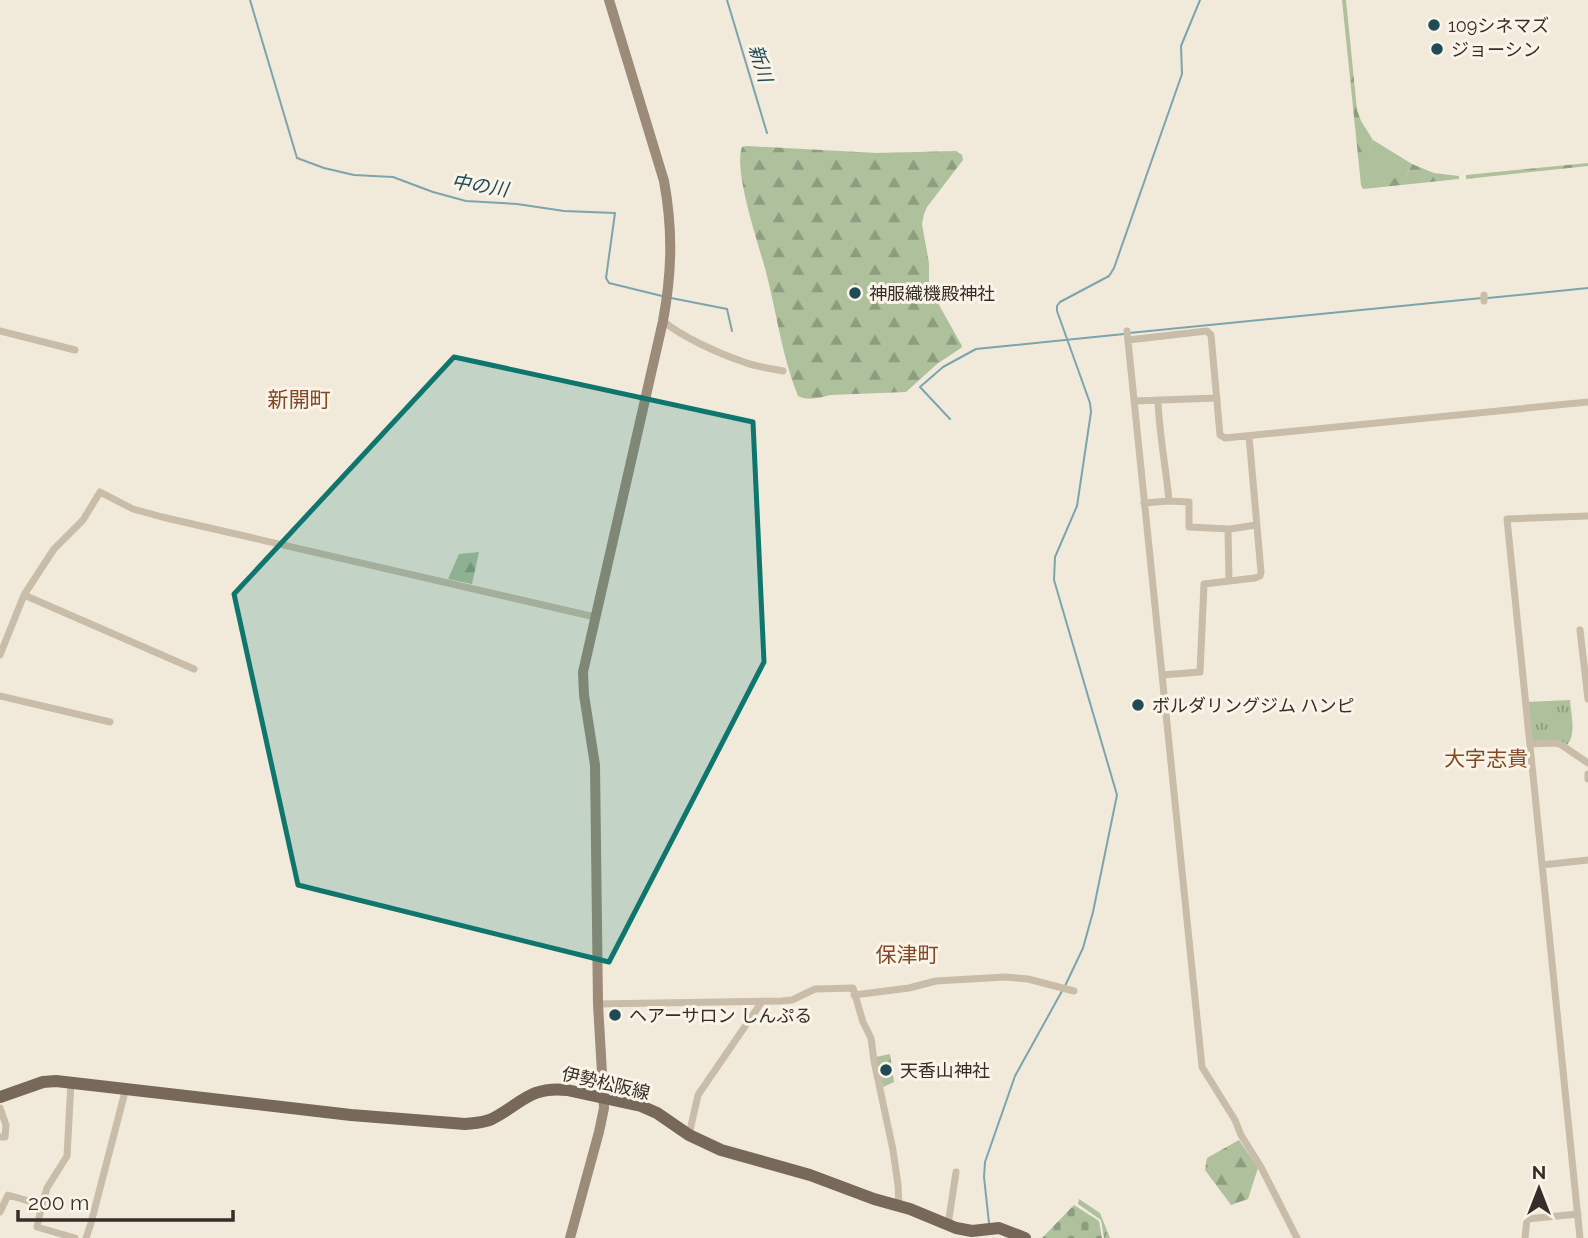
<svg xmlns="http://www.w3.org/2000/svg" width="1588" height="1238" font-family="Raleway,'Noto Sans JP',sans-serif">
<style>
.grass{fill:url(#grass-tufts)}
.forest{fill:url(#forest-firs)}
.cemetery{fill:url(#cemetery-stones)}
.green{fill:#aec09c}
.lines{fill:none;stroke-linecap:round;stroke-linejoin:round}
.stream{stroke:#7ba4ad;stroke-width:2}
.street{stroke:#c9bca8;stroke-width:7}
.secondary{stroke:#9c8b79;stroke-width:10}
.primary{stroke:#776859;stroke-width:12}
.marked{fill:#0f766e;fill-opacity:0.2;stroke:#0f766e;stroke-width:5;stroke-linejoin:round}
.poi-dot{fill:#1f4a56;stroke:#f9f3e8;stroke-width:2.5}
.labels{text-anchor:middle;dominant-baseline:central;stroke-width:6;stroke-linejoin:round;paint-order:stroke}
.poi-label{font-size:18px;fill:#362e28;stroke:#f9f3e8;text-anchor:start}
.street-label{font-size:18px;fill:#362e28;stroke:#f9f3e8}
.water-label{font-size:19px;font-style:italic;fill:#1f4a56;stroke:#f9f3e8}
.quarter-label{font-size:21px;fill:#824823;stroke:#f9f3e8}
</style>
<defs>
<pattern id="grass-tufts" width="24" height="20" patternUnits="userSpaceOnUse" patternTransform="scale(1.75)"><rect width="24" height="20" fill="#aec09c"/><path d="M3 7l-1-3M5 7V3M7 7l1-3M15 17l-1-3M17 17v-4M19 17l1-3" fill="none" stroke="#8e9c7f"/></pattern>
<pattern id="forest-firs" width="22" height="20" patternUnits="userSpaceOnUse" patternTransform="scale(1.75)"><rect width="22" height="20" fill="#aec09c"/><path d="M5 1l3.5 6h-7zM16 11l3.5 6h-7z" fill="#8e9c7f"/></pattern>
<pattern id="cemetery-stones" width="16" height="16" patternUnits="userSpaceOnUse" patternTransform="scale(1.75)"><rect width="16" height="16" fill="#aec09c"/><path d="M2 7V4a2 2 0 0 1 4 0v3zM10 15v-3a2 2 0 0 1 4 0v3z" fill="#8e9c7f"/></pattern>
</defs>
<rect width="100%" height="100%" fill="#f1eadb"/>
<!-- grass -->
<path class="grass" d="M1570,700c1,15 7,35 -4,46l-35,-4 -4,-40z
M1079,1199l21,14 10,25h-6l-3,-18 -23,-16z"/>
<!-- forest -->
<path class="forest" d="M1342,0h4l11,110 4,11 12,19 -5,8 37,30 7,-14 22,9 25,3v3l-96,10 -2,-4z
M747,146l130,7 79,-2 6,4 1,5 -36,47 -3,7 -2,10 7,39v24l33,59 -1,2 -24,16 -31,28 -76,3c-9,3 -23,6 -32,1 -16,-39 -21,-82 -32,-124 -7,-27 -33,-101 -24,-125z
M1588,163v3l-122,13v-4z
M479,552l-7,32 -24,-5 11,-25z
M890,1054l4,28 -11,5 -7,-30z
M1239,1140l19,28 -10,31 -17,6 -26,-35 2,-12z"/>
<!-- cemetery -->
<path class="cemetery" d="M1074,1205l25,16 3,17h-60z"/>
<!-- green -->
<path class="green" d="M1373,140l39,24 -7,14 -29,1 -6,-3 -2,-28z"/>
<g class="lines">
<!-- stream -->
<path class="stream" d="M250,0l47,158 27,10 30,7 39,2 40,15 33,9 51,3 47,7 51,2 -9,65 3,5 53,13
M727,0l40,133
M671,298l56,11 5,22
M1488,298l100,-10
M1129,333l353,-35
M950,419l-30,-32 23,-20 33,-18 148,-15
M1065,986l18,-38 10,-36 24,-117 -63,-215 1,-23 22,-51 14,-94 -1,-9 -33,-92v-5l3,-4 49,-26 5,-8 68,-194 -1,-28 19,-46
M989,1223l-5,-46 1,-15 30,-86 47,-85"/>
<!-- street -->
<path class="street" d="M1484,295v6
M663,321c19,16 57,33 81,41 12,5 26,6 39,9
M0,331l75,19
M1127,331l75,736 33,53 6,15 20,32 36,71
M1128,340l79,-9 4,4 9,100 5,3 363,-36
M1134,401l83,-3
M1169,501l20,1v25l41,2 26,-4
M1144,503l25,-2c-3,-34 -10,-67 -11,-101
M1228,529l1,52
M24,595l170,74
M1580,630l8,69
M0,655l24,-60 30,-46 29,-29 17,-28 33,17 29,8 433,100
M1162,675l38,-3 4,-88 51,-6 5,-2 1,-4 -12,-136
M0,696l110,26
M1530,744l23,-1 7,1 28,19
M1588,774v5
M1542,865l46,-5
M854,995l55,-7 27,-7 69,-4 23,2 46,12
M598,1004l184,-3 10,-1 23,-11 38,-1 10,34 8,16 3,23 19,89 5,35 1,21
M0,1108l6,17 -1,12h-5
M689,1135l9,-40 63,-92
M42,1205l-5,22 38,11
M0,1212l8,-17 34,10 5,-17 20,-32 4,-74
M948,1225l8,-53
M86,1238l5,-15 35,-135
M1525,1238l2,-19 51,-5
M1580,1238l-73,-719 81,-3"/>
<!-- secondary -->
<path class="secondary" d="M570,1238l29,-106 5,-24 -6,-104 -3,-239 -11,-70 -1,-23 80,-351c9,-49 10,-91 1,-140l-55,-181"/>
<!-- primary -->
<path class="primary" d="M0,1097l43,-15 13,-1 295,34 114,9c9,-1 18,-1 27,-5 29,-15 38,-33 75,-29l74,16 16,7 32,22 32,15 89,25 64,24 36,10 46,19 16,3 27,-3 26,10"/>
</g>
<!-- marked area -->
<path class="marked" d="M454,357l299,65 11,240 -155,300 -311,-77 -64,-291z"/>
<!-- markers -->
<g class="poi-dot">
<circle cx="1434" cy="25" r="7"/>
<circle cx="1437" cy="49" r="7"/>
<circle cx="855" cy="293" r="7"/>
<circle cx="1138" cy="705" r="7"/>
<circle cx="615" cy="1015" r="7"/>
<circle cx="886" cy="1070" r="7"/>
</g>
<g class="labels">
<!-- poi labels -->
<g class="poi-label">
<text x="1448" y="25">109シネマズ</text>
<text x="1451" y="49">ジョーシン</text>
<text x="869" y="293">神服織機殿神社</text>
<text x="1152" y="705">ボルダリングジム ハンピ</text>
<text x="629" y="1015">ヘアーサロン しんぷる</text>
<text x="900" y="1070">天香山神社</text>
</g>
<!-- street labels -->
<g class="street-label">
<text transform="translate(606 1083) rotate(13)">伊勢松阪線</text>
</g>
<!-- water labels -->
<g class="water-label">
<text transform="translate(761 63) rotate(73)">新川</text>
<text transform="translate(480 185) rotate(9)">中の川</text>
</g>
<!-- quarter labels -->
<g class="quarter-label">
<text x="299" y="399">新開町</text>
<text x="1486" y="758">大字志貴</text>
<text x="907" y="954">保津町</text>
</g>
</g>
<!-- north arrow -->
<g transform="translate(1539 1189)" stroke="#f9f3e8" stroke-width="5" paint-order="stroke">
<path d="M0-5L12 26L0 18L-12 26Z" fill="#362e28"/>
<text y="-10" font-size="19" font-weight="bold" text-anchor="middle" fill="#362e28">N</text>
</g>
<!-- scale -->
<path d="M18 1210v10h215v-10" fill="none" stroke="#362e28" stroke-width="3.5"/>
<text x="28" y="1210" font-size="21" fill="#362e28" stroke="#f9f3e8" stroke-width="5" paint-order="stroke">200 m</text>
</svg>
